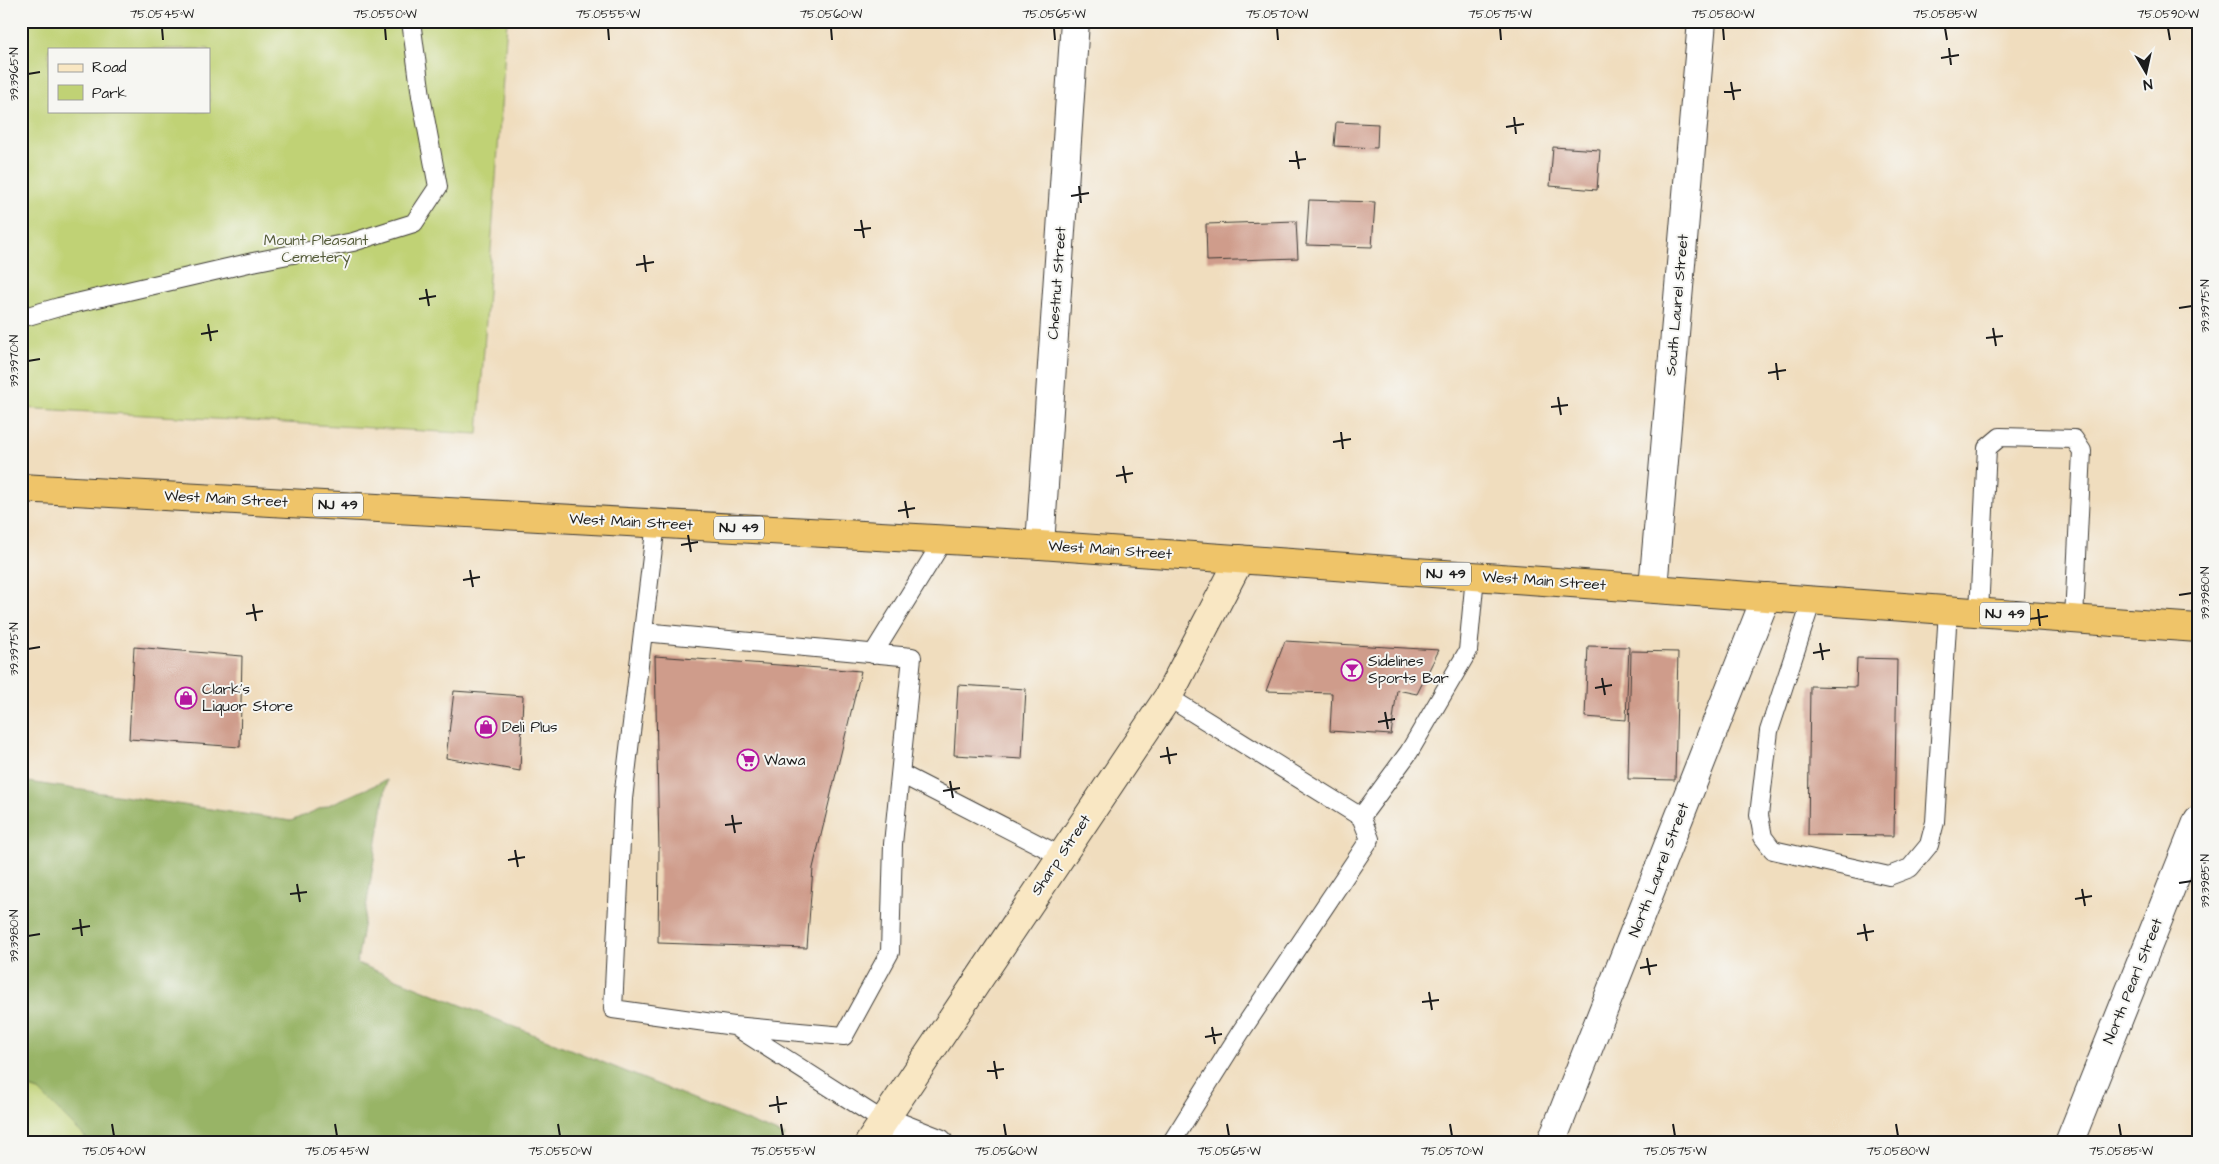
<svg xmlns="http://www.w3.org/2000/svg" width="2219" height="1164" font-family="'Architects Daughter',sans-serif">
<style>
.green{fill:#c0d275;stroke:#6e7748;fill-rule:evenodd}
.forest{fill:#98b466;stroke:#5a6841}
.building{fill:#cf9c8b}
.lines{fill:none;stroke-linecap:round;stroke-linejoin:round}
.lane-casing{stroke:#3c3934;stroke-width:20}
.street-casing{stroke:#3c3934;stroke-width:30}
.secondary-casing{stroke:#3c3934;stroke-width:30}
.highway-casing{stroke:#3c3934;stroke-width:30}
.lane{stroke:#fff;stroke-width:18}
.street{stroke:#fff;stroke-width:28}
.secondary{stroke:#f9e7c3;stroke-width:28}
.highway{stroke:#efc469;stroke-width:28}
.ticks{fill:none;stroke:#1c1c1c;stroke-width:2}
.labels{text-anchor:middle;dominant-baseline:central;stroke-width:4;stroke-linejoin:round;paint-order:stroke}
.shield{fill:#f6f6f2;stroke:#5d5d5c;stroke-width:1}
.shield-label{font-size:14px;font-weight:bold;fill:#1c1c1c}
.park-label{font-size:15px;fill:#555c3b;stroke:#f6f6f2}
.street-label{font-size:15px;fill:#1c1c1c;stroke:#f6f6f2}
.poi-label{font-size:15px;fill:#1c1c1c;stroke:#f6f6f2;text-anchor:start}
.neatline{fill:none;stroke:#1c1c1c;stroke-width:2}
.ticks-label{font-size:12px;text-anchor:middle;fill:#1c1c1c}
</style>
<rect width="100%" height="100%" fill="#f6f6f2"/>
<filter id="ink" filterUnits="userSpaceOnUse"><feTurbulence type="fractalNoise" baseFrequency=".02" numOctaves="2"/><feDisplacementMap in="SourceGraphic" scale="10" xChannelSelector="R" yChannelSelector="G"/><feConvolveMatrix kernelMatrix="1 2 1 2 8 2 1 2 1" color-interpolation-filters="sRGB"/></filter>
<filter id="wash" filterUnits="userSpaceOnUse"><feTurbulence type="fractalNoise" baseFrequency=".0096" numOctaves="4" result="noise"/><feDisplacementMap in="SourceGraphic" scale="20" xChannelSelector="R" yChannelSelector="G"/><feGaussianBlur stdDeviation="1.12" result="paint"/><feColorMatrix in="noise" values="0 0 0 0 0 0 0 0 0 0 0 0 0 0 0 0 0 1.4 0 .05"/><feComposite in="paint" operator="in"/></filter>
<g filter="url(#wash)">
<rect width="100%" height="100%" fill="#f0ddbe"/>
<!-- green -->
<path class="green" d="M21,21h486l-29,413 -457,-26zM49,49h160v62h-160z
M21,1085l18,6 52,52h-70z"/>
<!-- forest -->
<path class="forest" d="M387,780l-30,183 428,173 -3,7h-691l-52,-52 -18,-6v-304l270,40z"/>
<g id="blocks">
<!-- building -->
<path class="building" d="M1336,122l42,2 -1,24 -43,-2z
M1553,147l47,3 -3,40 -47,-4z
M1309,200l66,2 -3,45 -66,-2z
M1296,221l2,37 -91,3 -1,-37z
M1285,641l154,9 -22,44 -20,-4 -6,45 -61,-4 2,-38 -66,-2z
M1588,646l41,1 -3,73 -41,-3z
M134,647l108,9 -2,91 -111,-8z
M1631,651l47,1 -3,128 -47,-1z
M655,656l206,15 -48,197 -6,80 -149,-5 1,-93z
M1857,658l40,1 -3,177 -86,-1 2,-149 46,1z
M958,685l68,4 -4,70 -68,-4z
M454,691l69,5 -3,75 -74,-13z"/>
</g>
</g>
<g filter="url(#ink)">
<use href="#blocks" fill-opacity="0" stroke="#3c3934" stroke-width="1"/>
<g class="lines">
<!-- lane casing -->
<g class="lane-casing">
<path id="lane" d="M21,318l38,-11 194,-45 100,-20 61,-19 24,-36 -17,-91 -10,-75
M1812,600l-43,131 -10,84 4,22 10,13 116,26 21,-8 19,-23 6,-23 13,-212
M1979,612l8,-164 13,-11 74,2 8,12 -8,168
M643,632l269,25 -19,187 -3,108 -46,84 -110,-10 -121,-17 10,-210 33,-276
M873,654l71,-115
M1168,697l193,120
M901,774l160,82
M736,1027l147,94
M1171,1143l69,-110 130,-194 -9,-22 48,-65 59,-101 7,-75"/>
</g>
<!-- street casing -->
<g class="street-casing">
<path id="street" d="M1040,545l35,-524
M1653,588l49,-567
M883,1121l56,22
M1551,1143l215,-546
M2069,1143l129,-323"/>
</g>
<!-- secondary casing -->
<g class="secondary-casing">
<path id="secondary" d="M869,1143l299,-446 72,-138"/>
</g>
<!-- highway casing -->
<g class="highway-casing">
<path id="highway" d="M21,488l1019,57 1158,83"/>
</g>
<!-- lane -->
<use href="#lane" class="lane"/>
<!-- street -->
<use href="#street" class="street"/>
<!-- secondary -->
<use href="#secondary" class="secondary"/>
<!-- highway -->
<use href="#highway" class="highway"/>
</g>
</g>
<!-- ticks -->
<path class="ticks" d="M162,28l1,12M385,28l1,12M608,28l1,12M831,28l1,12M1054,28l1,12M1277,28l1,12M1500,28l1,12M1723,28l1,12M1945,28l2,12M2168,28l2,12M1949,48l2,17M1941,58l18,-3M28,74l12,-2M1731,82l3,18M1724,92l17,-2M1514,117l2,17M1506,127l18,-3M1296,151l3,18M1289,161l17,-2M1079,186l2,17M1071,196l18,-3M861,220l3,18M854,230l17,-2M644,255l2,17M636,265l18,-3M426,289l3,17M419,299l17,-3M2179,308l13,-2M208,324l3,17M1993,328l3,18M201,334l17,-3M1986,338l17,-2M28,361l12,-2M1776,363l2,17M1768,373l18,-3M1558,397l3,18M1551,407l17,-2M1341,432l2,17M1333,442l18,-3M1123,466l3,17M1116,476l17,-3M905,501l3,17M898,511l17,-3M688,535l3,17M681,545l17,-3M470,570l3,17M463,580l17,-3M2179,595l13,-2M253,604l3,17M2038,609l2,17M246,614l17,-3M2030,619l18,-3M1820,643l3,17M28,649l12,-2M1813,653l17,-3M1602,678l3,17M1595,688l17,-3M1385,712l3,17M1378,722l17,-3M1167,747l3,17M1160,757l17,-3M950,781l3,17M943,791l17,-3M732,815l3,18M725,825l17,-2M515,850l3,17M508,860l17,-3M2179,883l13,-2M297,884l3,18M2082,889l3,17M290,894l17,-2M2075,899l17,-3M80,919l2,17M1864,924l3,17M72,929l18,-3M1857,934l17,-3M28,936l12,-2M1647,958l3,17M1640,968l17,-3M1429,992l3,18M1422,1002l17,-2M1212,1027l3,17M1205,1037l17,-3M994,1061l3,18M987,1071l17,-2M777,1096l2,17M769,1106l18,-3M112,1124l2,12M335,1124l2,12M558,1124l2,12M781,1124l2,12M1004,1124l2,12M1227,1124l2,12M1450,1124l2,12M1673,1124l2,12M1896,1124l2,12M2119,1124l2,12"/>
<!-- icons -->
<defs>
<g id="bar-ring" transform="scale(1.125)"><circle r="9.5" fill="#f6f6f2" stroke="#b5179e" stroke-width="1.5"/><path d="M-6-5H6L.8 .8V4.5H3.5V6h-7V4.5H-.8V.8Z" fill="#b5179e"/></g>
<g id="shop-ring" transform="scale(1.125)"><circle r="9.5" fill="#f6f6f2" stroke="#b5179e" stroke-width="1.5"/><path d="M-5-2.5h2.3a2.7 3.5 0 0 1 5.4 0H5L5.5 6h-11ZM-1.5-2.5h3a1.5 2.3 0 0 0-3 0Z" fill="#b5179e"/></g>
<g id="supermarket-ring" transform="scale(1.125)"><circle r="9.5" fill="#f6f6f2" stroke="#b5179e" stroke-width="1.5"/><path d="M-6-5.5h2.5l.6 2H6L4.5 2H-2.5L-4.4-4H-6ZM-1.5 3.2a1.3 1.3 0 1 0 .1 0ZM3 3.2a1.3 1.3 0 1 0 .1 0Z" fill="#b5179e"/></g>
</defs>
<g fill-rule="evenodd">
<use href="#bar-ring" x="1352" y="670"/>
<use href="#shop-ring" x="186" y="698"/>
<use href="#shop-ring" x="486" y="727"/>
<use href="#supermarket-ring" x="748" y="760"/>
</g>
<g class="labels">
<!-- shield labels -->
<g class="shield">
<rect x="313" y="493.5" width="50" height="23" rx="4"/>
<rect x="714" y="516.5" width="50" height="23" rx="4"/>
<rect x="1421" y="562.5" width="50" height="23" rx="4"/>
<rect x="1980" y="602.5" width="50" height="23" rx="4"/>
</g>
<g class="shield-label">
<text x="338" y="505">NJ 49</text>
<text x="739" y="528">NJ 49</text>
<text x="1446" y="574">NJ 49</text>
<text x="2005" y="614">NJ 49</text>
</g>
<!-- park labels -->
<g class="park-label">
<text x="316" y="240">Mount Pleasant<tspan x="316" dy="17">Cemetery</tspan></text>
</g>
<!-- street labels -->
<g class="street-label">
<text transform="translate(1057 283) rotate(-86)">Chestnut Street</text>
<text transform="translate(1677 305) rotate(-85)">South Laurel Street</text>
<text transform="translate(226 499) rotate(3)">West Main Street</text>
<text transform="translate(631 522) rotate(3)">West Main Street</text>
<text transform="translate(1110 550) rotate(4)">West Main Street</text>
<text transform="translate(1544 581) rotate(4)">West Main Street</text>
<text transform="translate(1061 855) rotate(-56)">Sharp Street</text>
<text transform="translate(1659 870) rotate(-69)">North Laurel Street</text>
<text transform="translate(2133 981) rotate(-68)">North Pearl Street</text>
</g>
<!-- poi labels -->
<g class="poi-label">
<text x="1368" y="661">Sidelines<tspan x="1368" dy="17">Sports Bar</tspan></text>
<text x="202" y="689">Clark's<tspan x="202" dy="17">Liquor Store</tspan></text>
<text x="502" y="727">Deli Plus</text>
<text x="764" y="760">Wawa</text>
</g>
</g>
<!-- margin -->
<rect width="2219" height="1164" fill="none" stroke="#f6f6f2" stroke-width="55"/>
<!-- legend -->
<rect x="48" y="48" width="162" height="65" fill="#f6f6f2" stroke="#9f9f9c"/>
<rect x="58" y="64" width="25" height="8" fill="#f9e7c3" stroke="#9f9f9c"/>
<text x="92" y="72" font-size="15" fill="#1c1c1c">Road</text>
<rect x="58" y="85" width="25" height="15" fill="#c0d275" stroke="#9f9f9c"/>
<text x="92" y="98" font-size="15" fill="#1c1c1c">Park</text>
<!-- north arrow -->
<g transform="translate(2146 72) rotate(171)" stroke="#f6f6f2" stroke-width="4" paint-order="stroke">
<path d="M0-4L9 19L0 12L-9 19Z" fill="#1c1c1c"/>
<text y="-8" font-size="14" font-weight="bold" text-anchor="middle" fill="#1c1c1c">N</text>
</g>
<rect x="28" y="28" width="2164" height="1108" class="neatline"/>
<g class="ticks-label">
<text x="162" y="18">75.0545°W</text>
<text x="385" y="18">75.0550°W</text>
<text x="608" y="18">75.0555°W</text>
<text x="831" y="18">75.0560°W</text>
<text x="1054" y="18">75.0565°W</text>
<text x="1277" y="18">75.0570°W</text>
<text x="1500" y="18">75.0575°W</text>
<text x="1723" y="18">75.0580°W</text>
<text x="1945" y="18">75.0585°W</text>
<text x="2168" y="18">75.0590°W</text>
<text transform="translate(14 74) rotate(-90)" y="4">39.3965°N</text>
<text transform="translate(2205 306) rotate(-90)" y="4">39.3975°N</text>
<text transform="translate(14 361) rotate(-90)" y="4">39.3970°N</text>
<text transform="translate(2205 593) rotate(-90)" y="4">39.3980°N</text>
<text transform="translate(14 649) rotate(-90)" y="4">39.3975°N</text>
<text transform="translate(2205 881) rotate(-90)" y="4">39.3985°N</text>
<text transform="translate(14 936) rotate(-90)" y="4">39.3980°N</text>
<text x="114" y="1155">75.0540°W</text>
<text x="337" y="1155">75.0545°W</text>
<text x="560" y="1155">75.0550°W</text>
<text x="783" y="1155">75.0555°W</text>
<text x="1006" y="1155">75.0560°W</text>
<text x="1229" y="1155">75.0565°W</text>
<text x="1452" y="1155">75.0570°W</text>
<text x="1675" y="1155">75.0575°W</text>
<text x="1898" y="1155">75.0580°W</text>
<text x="2121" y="1155">75.0585°W</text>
</g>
</svg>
